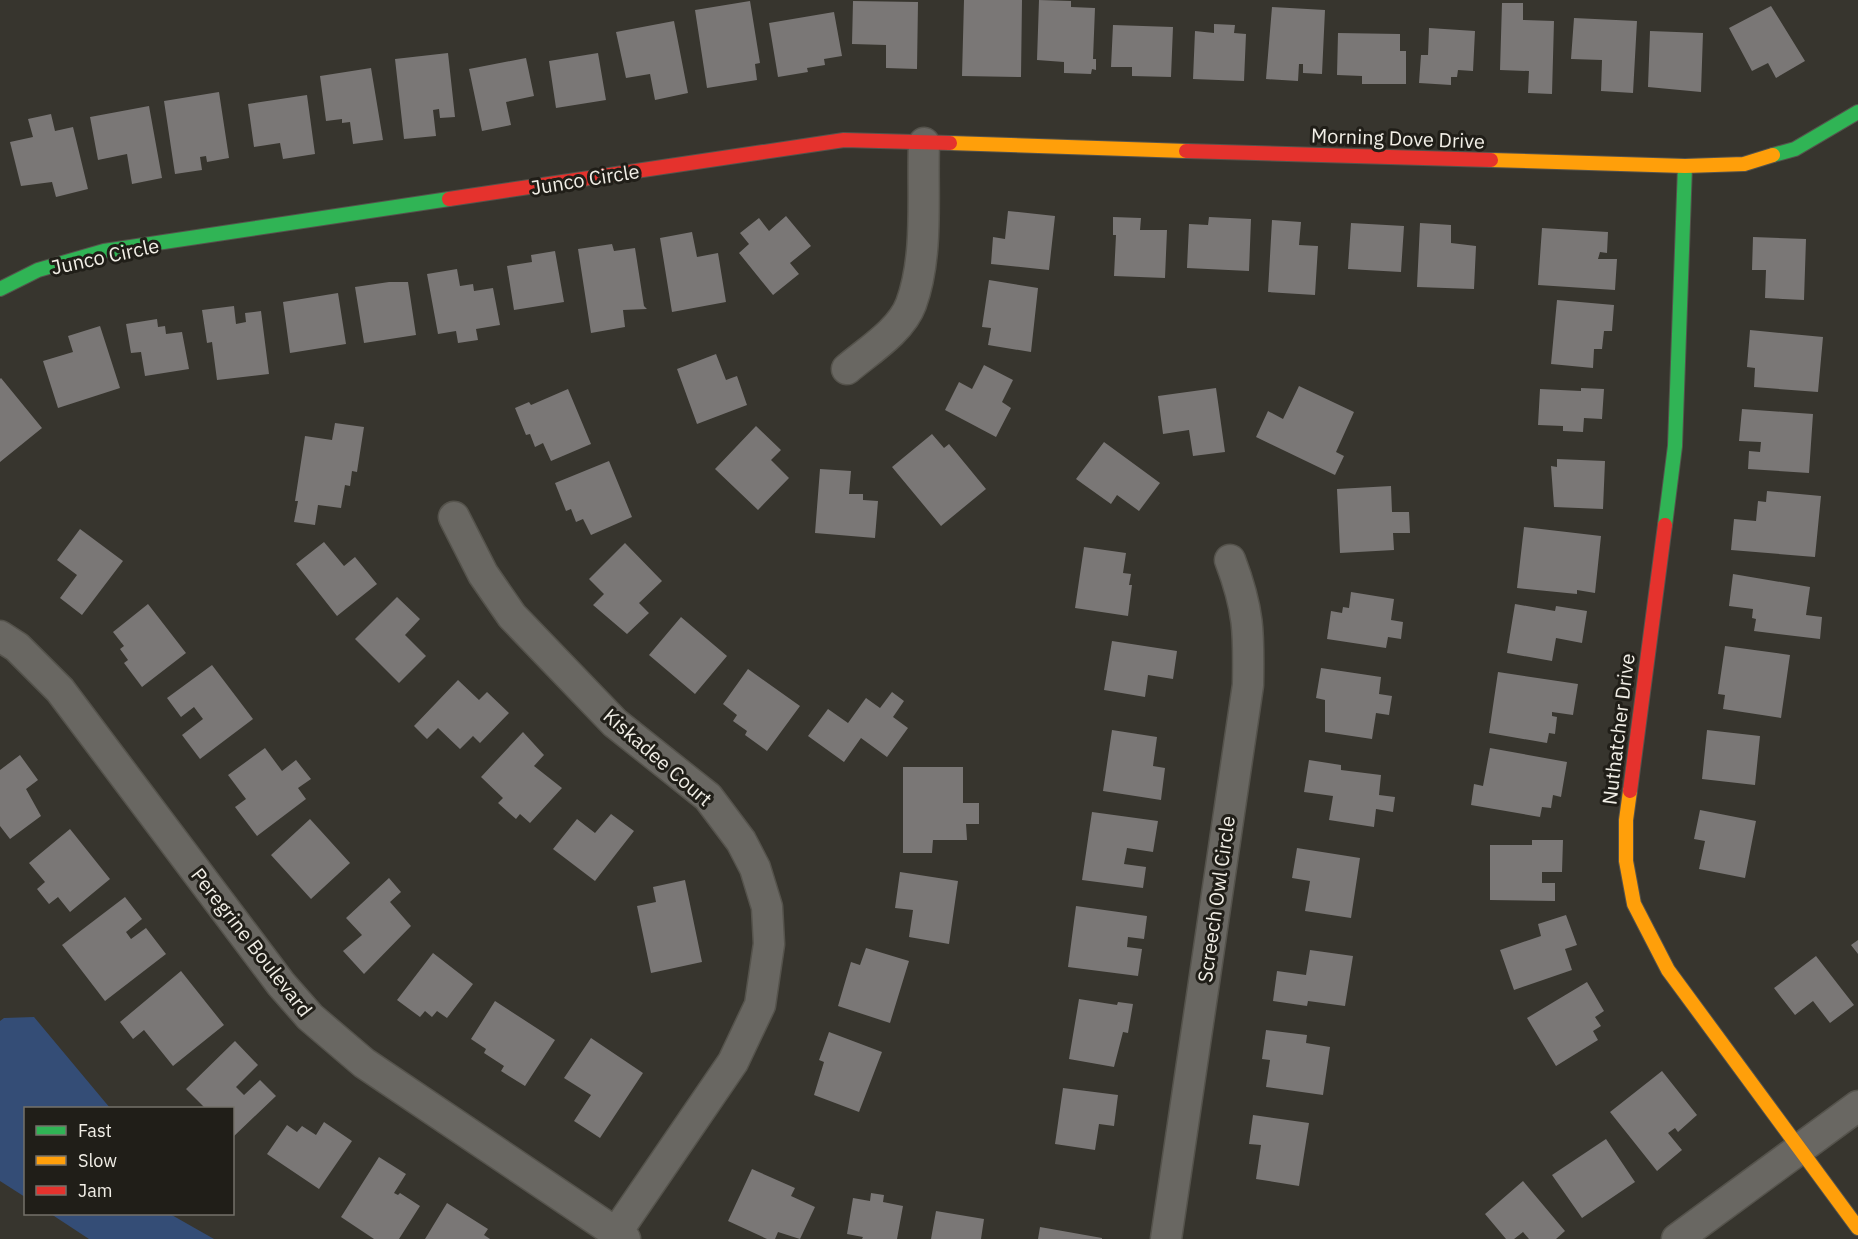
<svg xmlns="http://www.w3.org/2000/svg" width="1858" height="1239" font-family="'IBM Plex Sans',sans-serif">
<style>
.water{fill:#344d76}
.building{fill:#7a7776}
.lines{fill:none;stroke-linecap:round;stroke-linejoin:round}
.street-casing{stroke:#55534c;stroke-width:33}
.fast-casing{stroke:#55534c;stroke-width:16}
.slow-casing{stroke:#55534c;stroke-width:16}
.jam-casing{stroke:#55534c;stroke-width:16}
.street{stroke:#696762;stroke-width:30}
.fast{stroke:#30b455;stroke-width:14}
.slow{stroke:#ff9f0a;stroke-width:14}
.jam{stroke:#e5322d;stroke-width:14}
.labels{text-anchor:middle;dominant-baseline:central;stroke-width:6;stroke-linejoin:round;paint-order:stroke}
.street-label{font-size:20px;fill:#f1eee6;stroke:#201e18}
</style>
<rect width="100%" height="100%" fill="#37352e"/>
<!-- water -->
<path class="water" d="M34,1017l76,91h-84l-1,89 -25,-16v-160l4,-3z
M51,1214h119l44,25h-125z"/>
<!-- building -->
<path class="building" d="M964,0h58l-1,77 -59,-1z
M1039,0l32,1v6l24,1 -2,51h3v11l-4,-1 -1,5 -27,-1v-11l-27,-2z
M750,1l10,62 -5,1 2,16 -50,8 -12,-78z
M853,1l65,1 -1,67 -31,-1v-23l-34,-1z
M1502,3h21v17l31,1 -2,73 -24,-1 1,-22 -29,-1z
M1771,6l34,55 -29,17 -8,-15 -16,8 -23,-43z
M1272,7l53,3 -3,64 -19,-1v-9h-4l-1,17 -32,-2z
M834,12l8,44 -18,3 1,6 -18,3 1,4 -30,5 -9,-54z
M1574,18l63,3 -4,72 -32,-2 1,-31 -31,-1z
M674,21l14,72 -33,7 -5,-26 -24,4 -10,-46z
M1214,24l21,1 -1,8 12,1 -2,47 -51,-2 2,-48 19,2z
M1113,25l60,2 -2,50 -39,-1v-9h-21z
M1429,28l46,3 -2,40 -15,-1 -1,7h-6v8l-32,-2 2,-28h7z
M1650,31l53,2 -2,59 -53,-5z
M1338,33l62,1v17h6v33h-44v-8l-25,-1z
M448,53l7,64 -15,1 -1,-9 -6,1 3,26 -32,3 -9,-80z
M598,53l8,47 -50,8 -7,-47z
M526,58l8,38 -28,6 5,23 -29,6 -13,-62z
M371,68l12,72 -30,4 -3,-22 -8,1v-4l-16,2 -6,-45z
M219,92l10,66 -22,4 -1,-6 -6,1 2,13 -27,4 -11,-73z
M307,95l8,59 -32,5 -3,-16 -26,4 -6,-43z
M149,106l13,72 -30,6 -5,-30 -29,6 -8,-43z
M51,114l4,17 18,-4 15,62 -32,8 -4,-15 -31,4 -11,-44 23,-5 -5,-18z
M1008,211l47,5 -6,54 -58,-6 2,-27 12,2z
M786,216l25,30 -21,17 9,11 -26,21 -34,-42 10,-9 -9,-11 19,-15 10,13z
M1113,217l28,1 -1,12h27l-2,48 -51,-2 2,-41h-3z
M1209,217l42,2 -2,52 -62,-3 2,-44 19,1z
M1272,220l29,2 -2,23 19,1 -3,49 -47,-3z
M1351,223l53,3 -3,46 -53,-3z
M1420,223l31,2v18l25,3 -2,43 -57,-2z
M1542,228l66,4 -1,21 -7,-1 -2,7h19l-2,31 -77,-5z
M692,232l5,25 21,-4 8,49 -54,10 -12,-74z
M1753,237l53,2 -2,61 -39,-2 1,-28h-14z
M612,244l2,7 21,-3 9,58 3,3 -24,1 2,17 -34,6 -13,-84z
M555,251l9,51 -50,8 -7,-44 25,-4 -1,-7z
M457,269l3,17 13,-2 1,7 19,-3 7,37 -24,4 2,11 -20,3 -2,-12 -18,3 -11,-60z
M989,280l49,8 -7,64 -43,-7 3,-17 -9,-1z
M389,282h19l8,53 -52,8 -9,-56z
M338,293l8,51 -56,9 -7,-51z
M1557,300l57,5 -2,26h-8l-2,18h-8l-1,19 -42,-4z
M234,306l2,18 10,-2 -1,-9 16,-2 8,63 -52,6 -5,-38 -5,1 -5,-33z
M157,319l1,8 7,-1 1,8 16,-2 7,37 -44,7 -4,-24 -10,1 -5,-29z
M100,326l20,62 -62,20 -15,-47 30,-9 -5,-16z
M1750,330l73,7 -5,55 -64,-5 1,-19 -8,-1z
M716,354l10,26 11,-4 10,29 -50,19 -20,-55z
M984,365l29,15 -11,22 9,6 -15,29 -51,-27 14,-28 13,7z
M1,378l41,50 -42,34v-83z
M1299,386l55,26 -18,40 8,4 -9,19 -79,-38 12,-26 15,8z
M1216,388l9,64 -32,4 -4,-26 -26,4 -5,-38z
M1581,388l23,1 -2,30 -18,-1 -1,14 -20,-1v-5l-25,-1 2,-36 41,2z
M568,389l23,55 -40,17 -8,-18 -8,4 -5,-13 -4,1 -11,-27 14,-6 2,3z
M1742,409l71,5 -4,59 -61,-4 1,-18 11,1 1,-10 -22,-1z
M335,423l29,4 -7,45 -5,-1 -2,15 -5,-1 -4,23 -23,-3 -3,20 -21,-3 4,-21h-3l10,-65 27,4z
M756,426l25,24 -10,10 18,18 -31,32 -43,-41z
M932,434l12,14 5,-4 37,45 -45,37 -49,-59z
M1104,442l56,41 -21,28 -22,-16 -6,9 -35,-25z
M1557,459l48,2 -2,48 -49,-2 -3,-41 6,1z
M609,461l23,56 -41,18 -8,-16 -7,3 -5,-13 -5,2 -11,-28z
M820,469l31,2 -2,23h14v6l15,1 -3,37 -60,-5z
M1391,486l1,26h17l1,21h-17l1,17 -54,3 -3,-64z
M1767,491l54,5 -6,61 -84,-7 3,-31 22,2 2,-20 8,1z
M1524,527l77,9 -6,57 -18,-3v4l-60,-6z
M80,529l43,32 -41,54 -22,-17 17,-23 -20,-15z
M324,542l20,24 11,-9 22,27 -40,32 -41,-52z
M625,543l37,38 -23,22 10,10 -22,21 -34,-29 11,-11 -15,-15z
M1084,547l42,6 -3,20 8,1 -2,11h3l-4,31 -53,-8z
M1733,574l77,13 -4,28 16,2 -2,22 -66,-8 2,-12 -4,-1 1,-9 -24,-3z
M1351,592l43,7 -3,21 12,2 -2,17 -13,-2 -2,11 -59,-9 4,-28 11,2 1,-6 6,1z
M397,597l23,22 -15,16 21,21 -27,27 -44,-44z
M148,604l38,49 -44,34 -18,-24 4,-3 -8,-11 4,-3 -11,-14z
M1515,604l40,7 1,-5 31,5 -5,32 -26,-5 -4,23 -45,-8z
M681,617l46,39 -32,38 -46,-39z
M1112,641l65,10 -4,28 -25,-4 -3,22 -41,-7z
M1725,646l65,9 -9,63 -58,-9 2,-14 -7,-1z
M212,665l41,54 -53,40 -18,-24 21,-16 -9,-12 -13,10 -14,-19z
M1321,668l60,9 -2,17 13,2 -3,19 -13,-2 -4,26 -47,-7v-32l-9,-2z
M748,669l52,37 -33,45 -22,-16 2,-4 -14,-10 4,-6 -14,-11z
M1498,672l80,12 -5,31 -21,-3v4l5,1 -2,17 -6,-1 -2,10 -58,-10z
M458,680l21,20 8,-8 22,21 -29,30 -7,-7 -13,13 -22,-21 -11,11 -13,-13z
M892,692l12,9 -11,16 15,11 -21,29 -26,-19 -17,24 -36,-26 20,-27 20,14 18,-25 14,10z
M1112,730l45,7 -4,29 12,2 -4,32 -58,-9z
M1707,730l53,6 -5,49 -53,-6z
M523,732l21,23 -10,11 28,22 -32,35 -10,-9 -4,5 -18,-16 5,-5 -22,-21z
M265,748l17,23 14,-11 15,19 -13,9 8,11 -49,37 -22,-29 11,-8 -18,-24z
M1490,748l77,14 -6,35 -8,-2 -2,13 -9,-1 -2,10 -69,-12 3,-21 9,2z
M20,755l18,25 -12,9 15,27 -31,23 -10,-13v-56z
M1309,760l32,5v5l40,5 -2,20 16,2 -2,15 -17,-3 -2,18 -45,-7 4,-24 -29,-4z
M903,767h60v36h16v21h-13l1,16h-34l-1,13h-29z
M1700,810l56,11 -11,57 -46,-9 6,-28 -11,-2z
M1092,812l66,9 -5,31 -26,-4 -3,16 22,3 -3,21 -61,-8z
M611,814l23,17 -39,50 -42,-32 24,-30 18,14z
M310,819l40,44 -39,36 -40,-44z
M70,829l40,50 -40,33 -12,-15 -9,7 -12,-15 8,-7 -16,-19z
M1532,840h31l-1,32h-20v11h13v18l-65,-1v-55h42z
M1297,848l63,10 -9,60 -46,-7 5,-30 -18,-3z
M900,872l58,9 -9,63 -40,-7 4,-27 -18,-2z
M389,878l12,14 -11,10 21,24 -47,48 -21,-23 19,-16 -16,-17z
M685,880l17,82 -51,11 -14,-67 19,-4 -3,-15z
M125,897l17,22 -16,13 5,7 15,-11 20,26 -61,47 -43,-56z
M1076,906l71,10 -3,23 -16,-2 -1,10 15,2 -4,27 -70,-9z
M1566,915l11,30 -12,4 7,21 -58,20 -14,-40 41,-14 -3,-12z
M1858,940v14l-7,-9z
M866,948l43,13 -19,62 -52,-17 13,-44 9,3z
M1310,950l43,6 -8,50 -37,-5 -1,5 -34,-5 4,-30 29,4z
M433,953l40,31 -26,34 -10,-7 -5,6 -7,-6 -5,6 -23,-17z
M1816,956l38,49 -24,18 -17,-22 -18,14 -21,-27z
M181,971l43,54 -51,41 -29,-36 -11,9 -13,-17z
M1587,982l17,29 -9,6 6,9 -8,5 5,9 -42,26 -29,-48z
M1079,999l38,6 1,-3 15,2 -5,29 -5,-1 -9,35 -45,-8z
M495,1001l60,39 -30,46 -24,-15 3,-5 -20,-13 2,-4 -15,-10z
M1266,1030l41,5 -1,8 24,4 -7,48 -57,-8 4,-27 -8,-1z
M829,1032l53,20 -23,60 -45,-17 10,-33 -5,-2z
M591,1038l52,35 -43,65 -26,-17 17,-26 -27,-17z
M235,1041l23,24 -22,22 8,8 16,-15 16,16 -44,42v-30h-27l-19,-19z
M1662,1071l35,44 -19,17 -3,-4 -7,5 14,17 -25,21 -47,-59z
M1063,1088l55,7 -4,31 -15,-2 -4,26 -40,-6z
M1253,1115l56,8 -10,63 -43,-7 5,-34 -12,-1z
M324,1122l28,19 -33,48 -52,-35 20,-29 10,7 5,-6 14,9z
M1606,1139l29,43 -53,36 -30,-43z
M379,1157l27,17 -12,19 4,2 2,-2 20,13 -21,33h-25l-33,-22z
M752,1169l43,19 -4,8 24,11 -15,32 -22,-7 -3,7h-8l-39,-18z
M1523,1181l42,50 -9,8h-27l-6,-7 -9,7h-8l-21,-25z
M871,1193l13,2 -1,7 20,4 -6,33h-35l1,-2 -16,-3 6,-36 17,3z
M447,1203l41,26 -4,6 6,4h-65z
M936,1211l48,8 -3,20h-50z
M1040,1227l62,11v1h-64z"/>
<g class="lines">
<!-- street casing -->
<g class="street-casing">
<path id="street" d="M847,369c21,-18 54,-38 64,-65 18,-49 11,-110 13,-161
M454,517l29,57 29,42 103,107 93,74 33,44 14,27 12,39 2,37 -9,61 -27,57 -117,171
M0,636l17,11 43,43 221,294 29,33 54,46 261,176
M1166,1239l82,-554c1,-53 1,-75 -18,-125
M1677,1239l181,-133"/>
</g>
<!-- fast casing -->
<g class="fast-casing">
<path id="fast" d="M1773,155l22,-6 63,-37
M0,289l38,-19 66,-19 345,-52
M1665,525l10,-79 10,-280"/>
</g>
<!-- slow casing -->
<g class="slow-casing">
<path id="slow" d="M950,143l236,8
M1491,160l194,6 59,-2 29,-9
M1630,791l-4,29v41l8,43 34,66 190,258"/>
</g>
<!-- jam casing -->
<g class="jam-casing">
<path id="jam" d="M1186,151l305,9
M449,199l395,-59 106,3
M1630,791l35,-266"/>
</g>
<!-- street -->
<use href="#street" class="street"/>
<!-- fast -->
<use href="#fast" class="fast"/>
<!-- slow -->
<use href="#slow" class="slow"/>
<!-- jam -->
<use href="#jam" class="jam"/>
</g>
<g class="labels">
<!-- street labels -->
<g class="street-label">
<text transform="translate(1398 138) rotate(2)">Morning Dove Drive</text>
<text transform="translate(585 179) rotate(-9)">Junco Circle</text>
<text transform="translate(105 256) rotate(-12)">Junco Circle</text>
<text transform="translate(1618 729) rotate(-83)">Nuthatcher Drive</text>
<text transform="translate(658 757) rotate(41)">Kiskadee Court</text>
<text transform="translate(1216 899) rotate(-82)">Screech Owl Circle</text>
<text transform="translate(252 942) rotate(52)">Peregrine Boulevard</text>
</g>
</g>
<!-- legend -->
<rect x="24" y="1107" width="210" height="108" fill="#201e18" stroke="#74716a" stroke-width="1.5"/>
<rect x="36" y="1126" width="30" height="9" fill="#30b455" stroke="#74716a" stroke-width="1.5"/>
<text x="78" y="1137" font-size="18" fill="#f1eee6">Fast</text>
<rect x="36" y="1156" width="30" height="9" fill="#ff9f0a" stroke="#74716a" stroke-width="1.5"/>
<text x="78" y="1167" font-size="18" fill="#f1eee6">Slow</text>
<rect x="36" y="1186" width="30" height="9" fill="#e5322d" stroke="#74716a" stroke-width="1.5"/>
<text x="78" y="1197" font-size="18" fill="#f1eee6">Jam</text>
</svg>
